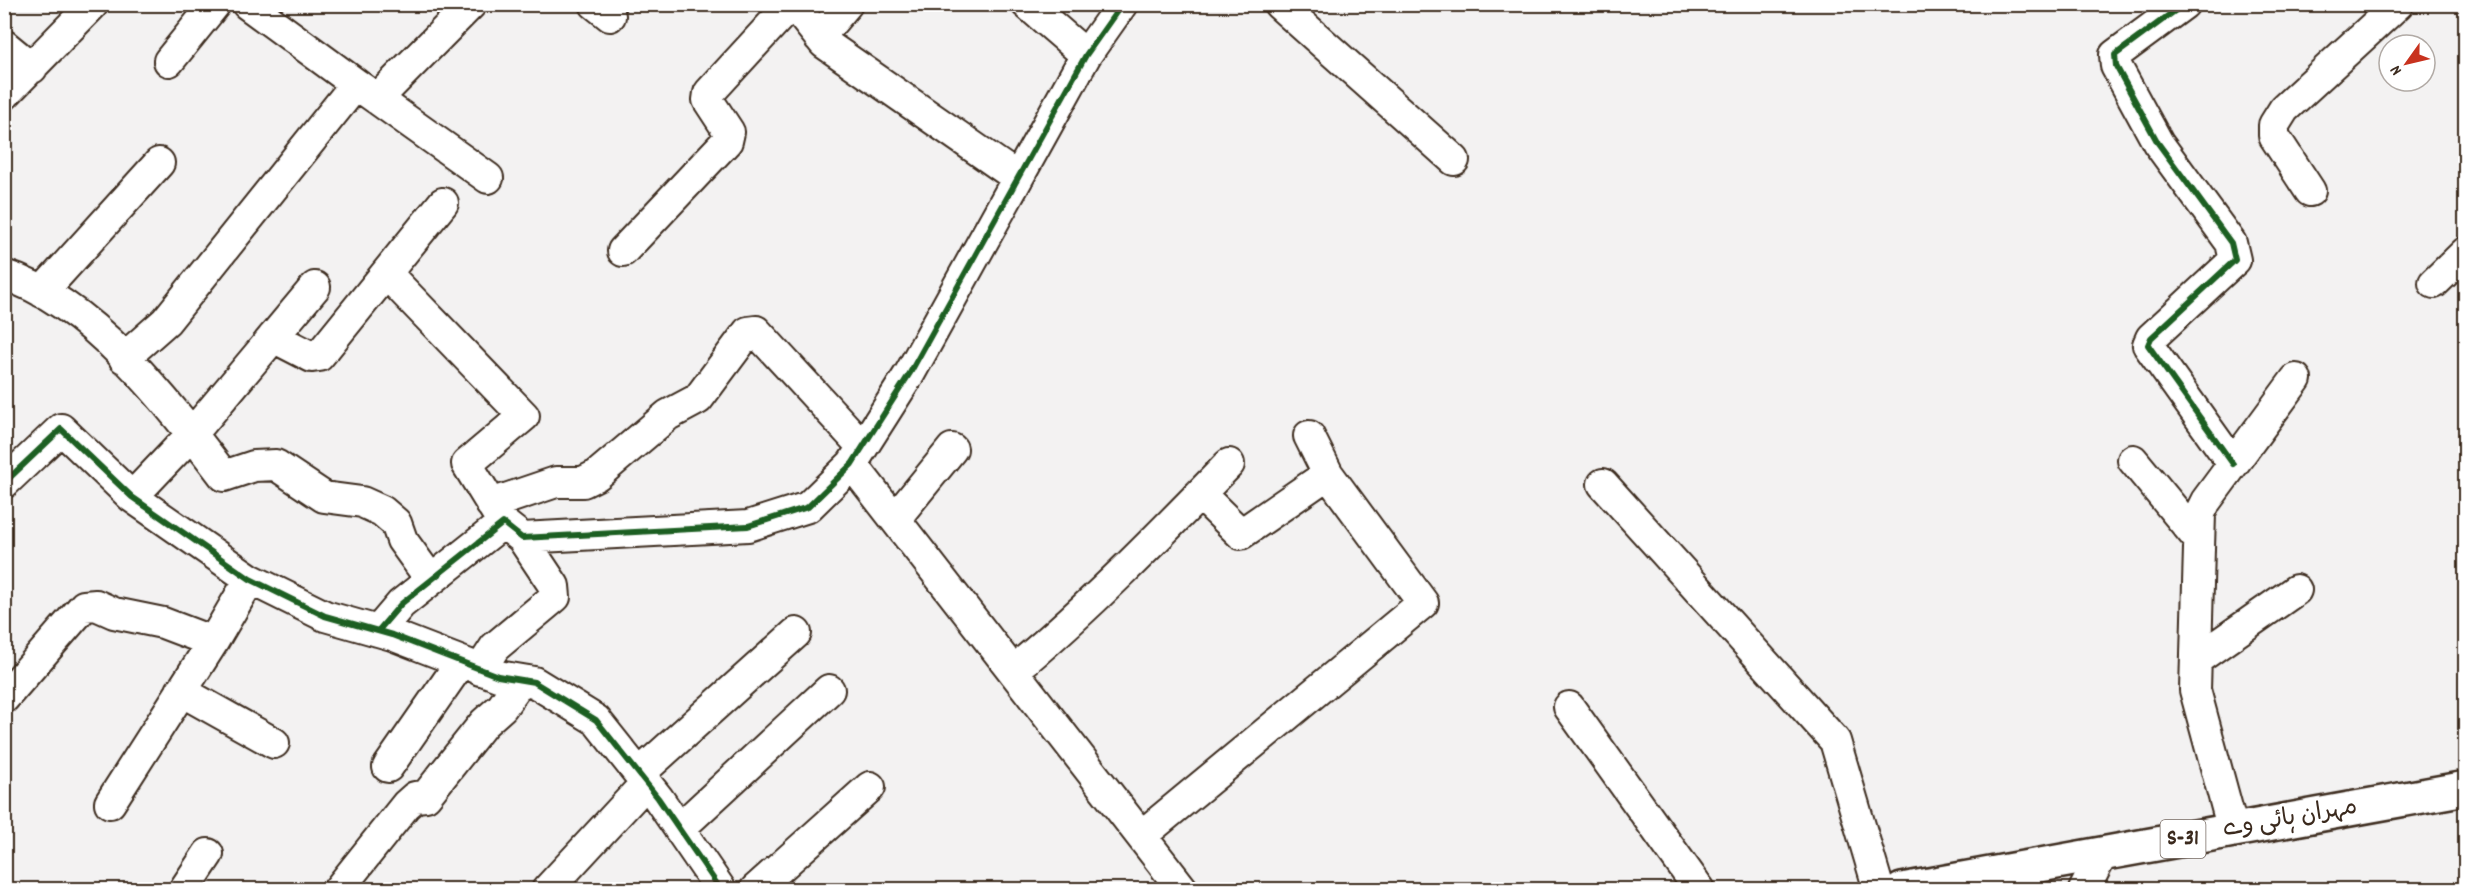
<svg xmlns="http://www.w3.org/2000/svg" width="2470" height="894" font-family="Dekko,'Playpen Sans Arabic',sans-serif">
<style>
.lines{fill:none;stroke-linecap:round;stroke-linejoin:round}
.stream{stroke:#827770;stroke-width:6}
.minor-casing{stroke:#3b2a1e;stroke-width:34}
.major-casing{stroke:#3b2a1e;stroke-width:38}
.minor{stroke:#fff;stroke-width:30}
.major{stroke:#fff;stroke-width:33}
.cycleway-casing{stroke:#fff;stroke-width:10}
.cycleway{stroke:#1b5e20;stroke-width:6}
.labels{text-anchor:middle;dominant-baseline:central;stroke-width:6;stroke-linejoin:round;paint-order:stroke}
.shield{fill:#fff;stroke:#766a62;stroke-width:1.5}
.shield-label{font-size:22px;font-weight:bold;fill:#3b2a1e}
.street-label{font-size:24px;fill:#3b2a1e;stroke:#fff}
</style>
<rect width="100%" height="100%" fill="#f3f2f2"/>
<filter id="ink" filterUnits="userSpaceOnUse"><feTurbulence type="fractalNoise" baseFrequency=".0167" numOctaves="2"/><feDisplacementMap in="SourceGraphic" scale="12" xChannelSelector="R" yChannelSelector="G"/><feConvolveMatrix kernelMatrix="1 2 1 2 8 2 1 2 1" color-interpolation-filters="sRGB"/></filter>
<g filter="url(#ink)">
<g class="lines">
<!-- stream -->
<path class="stream" d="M2442,890l24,-5"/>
<!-- minor casing -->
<g class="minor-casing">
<path id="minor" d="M595,4l15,12
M793,4l31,39 194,135
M1027,4l59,51
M1279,4l175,156
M2184,4l-69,51 1,11 42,77 73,100 4,17 -84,78 -3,7 85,119
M819,37l28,-33
M4,45l28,23
M169,61l46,-57
M356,84l132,94
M4,95l89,-91
M377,99l94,-95
M2310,191l-36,-55v-11l10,-16 114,-105
M623,251l104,-110 2,-9 -21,-32 1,-7 82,-89
M387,274l137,142 -57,48 35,57
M4,275c88,27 166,130 220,201l30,-10 22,-1 48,32 38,5 20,9 14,12 6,17 29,40
M2434,283l32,-31
M42,292l117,-129
M273,337l39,20 7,-1 124,-153
M124,358l42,-37 190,-237 -109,-80
M2133,460l66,80
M852,464l331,426
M4,483l57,-54 71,68 118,82 75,37 67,19 106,41 36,6 62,38 62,78 63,92
M1603,484l232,257 44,149
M1200,494l41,40 87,-60
M132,497l60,-63 123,-147
M491,504l65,-22h27l14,-7 71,-60 30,-16 50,-67 8,-1 107,116
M895,519l57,-70
M378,631l23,-27 102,-81 19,15 226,-12 60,-19 44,-43 58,-91 176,-318 36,-51
M2196,660l100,-70
M480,670l15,-23 60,-50 -1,-11 -32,-48
M1013,671c77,-64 146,-135 216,-207
M181,691l93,52
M4,698l80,-92 12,-1 18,8 49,10 50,19
M1569,707l131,183
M388,767l73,-105
M639,774l157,-141
M110,803l103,-161 37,-63
M679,829l150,-139
M2233,830l-38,-140 5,-177 6,-12 90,-122
M1141,836l282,-233 -95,-129 -19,-38
M184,890l24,-36
M338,890l68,-85 9,-8 11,-1 58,-73 18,-16 19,-27
M547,890l99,-107
M755,890l115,-103
M2084,890l19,-37"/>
</g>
<!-- major casing -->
<g class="major-casing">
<path id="major" d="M1902,890l564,-102"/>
</g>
<!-- minor -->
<use href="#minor" class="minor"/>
<!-- major -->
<use href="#major" class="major"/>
<!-- cycleway casing -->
<g class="cycleway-casing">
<path id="cycleway" d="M2184,4l-69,51 1,11 42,77 73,100 4,17 -84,78 -3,7 85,119
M4,483l57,-54 71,68 118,82 75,37 67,19 106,41 36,6 62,38 62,78 63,92
M378,631l23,-27 102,-81 19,15 226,-12 60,-19 44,-43 58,-91 176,-318 36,-51"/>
</g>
<!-- cycleway -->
<use href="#cycleway" class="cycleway"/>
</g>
</g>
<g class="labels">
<!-- shield labels -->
<rect class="shield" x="2160.5" y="820" width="45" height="38" rx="4.5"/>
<g class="shield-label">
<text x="2183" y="839">S-31</text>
</g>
<!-- street labels -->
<g class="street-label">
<text transform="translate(2290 819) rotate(-10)">مہران ہائی وے</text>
</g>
</g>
<!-- margin -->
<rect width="2470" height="894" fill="none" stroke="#fff" stroke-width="24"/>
<rect x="12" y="12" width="2446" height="870" fill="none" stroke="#3b2a1e" stroke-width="2" filter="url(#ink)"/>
<!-- north arrow -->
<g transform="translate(2407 63) rotate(236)"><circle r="28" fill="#ffffff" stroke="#b1aaa5" stroke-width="1.5"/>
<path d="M0-4.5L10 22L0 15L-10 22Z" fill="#c8321e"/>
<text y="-9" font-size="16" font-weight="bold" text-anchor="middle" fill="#3b2a1e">N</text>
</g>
</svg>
